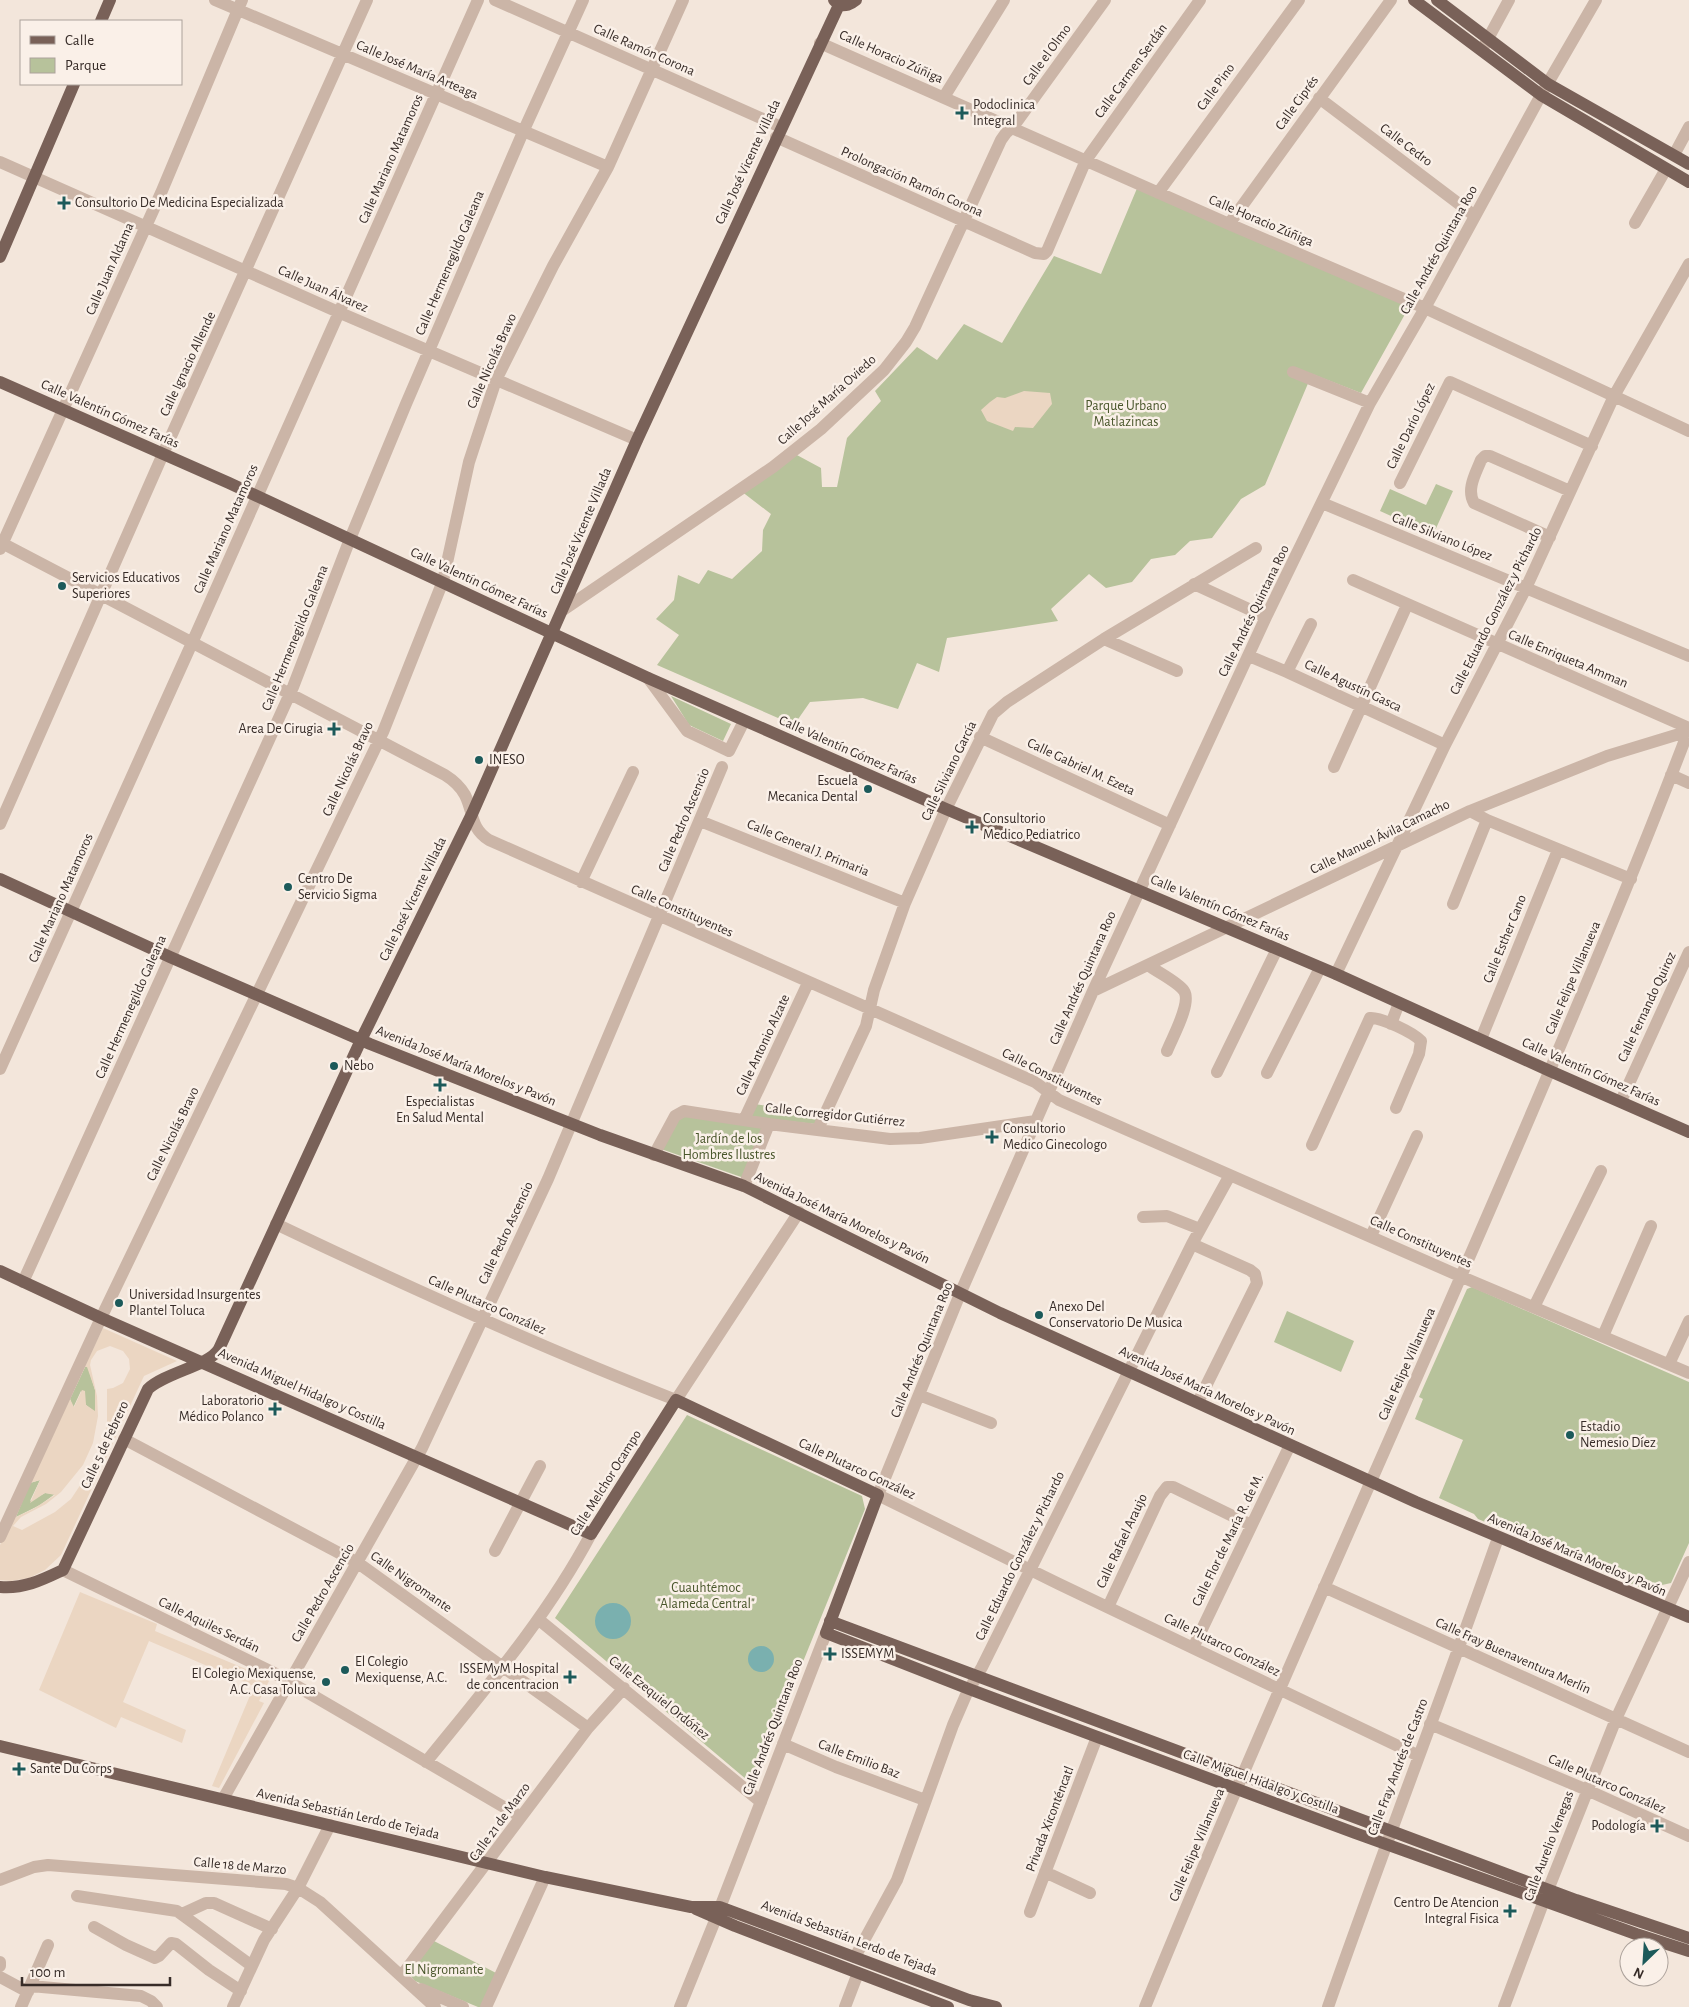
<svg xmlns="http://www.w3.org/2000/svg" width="1689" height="2007" font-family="'Alegreya Sans',sans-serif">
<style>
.green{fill:#b7c29b}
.plaza{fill:#ebd6c2;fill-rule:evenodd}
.water{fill:#7ab0af}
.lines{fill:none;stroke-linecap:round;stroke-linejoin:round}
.minor{stroke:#cbb5a7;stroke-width:12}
.major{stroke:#796158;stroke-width:12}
.poi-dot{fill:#1c5a5a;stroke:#faf0e8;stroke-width:2}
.labels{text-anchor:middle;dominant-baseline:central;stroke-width:5;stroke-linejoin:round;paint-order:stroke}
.street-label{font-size:14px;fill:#372c28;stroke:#faf0e8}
.poi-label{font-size:14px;fill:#372c28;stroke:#faf0e8;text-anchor:start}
.park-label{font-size:14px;fill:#49562b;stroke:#faf0e8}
</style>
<rect width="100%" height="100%" fill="#f3e6db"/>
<!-- green -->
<path class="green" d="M1138,186l271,121 -48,86 -49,-19 -47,111 -24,14 -29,39 -22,3 -15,14 -24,4 -19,23 -26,6 -17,-14 -38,35 7,12 -111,17 -8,34 -22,-9 -19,46 -35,-11 -53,4 -16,23 -137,-60 22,-30 -23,-16 18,-19 4,-25 21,9 9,-14 24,9 30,-28 1,-21 8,-16 -30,-23 54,-37 26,14 1,19h15l10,-49 34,-37 -6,-10 42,-44 20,13 27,-36 38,19 52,-87 47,18z
M1436,484l17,7 -20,44 -53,-24 10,-22 36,16z
M671,696l60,28 -8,17 -34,-16z
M755,1104l65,10 -5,10 -64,-7z
M681,1114l83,13 -20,51 -83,-29z
M1472,1287l217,95v161l-18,40 -27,6 -166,-70 -4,-5 -35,-16 24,-58 -48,-21 8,-20 -4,-2 48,-108z
M1287,1311l67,30 -13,31 -67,-30z
M85,1367h3l7,23v22l-9,-7 -5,-14 -8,17 -3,-9z
M687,1415l175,81 3,13 -112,276 -198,-167z
M40,1480l-10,21 15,-8 10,1 -15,11 -24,12 -1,-2 15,-32z
M434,1941l64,33 -15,33h-5l-63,-26 -6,-7z"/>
<!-- plaza -->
<path class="plaza" d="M1024,391l26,2 2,11 -19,24 -18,-1 -2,4 -26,-10 -6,-11 9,-8 7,-5 8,1z
M103,1328l74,33 -33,15 -83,179 -16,15 -16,8 -18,3 -11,-1v-35zM110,1346l13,5 6,8 1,10 -7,14 -10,5 -6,1v37l-8,27 -10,19 -18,27 -16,13 -33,18 -9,-4 8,-9 25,-13 15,-12 22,-27 10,-22 5,-27 -1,-20 -7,-31 1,-5 6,-9zM85,1367h2l8,23v21l-9,-6 -1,-14 -3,-1 -8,17 -4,-8zM40,1480l-10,23 15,-10 10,2 -22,14 -17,8 14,-34z
M80,1592l77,32 -2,7 115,48 -11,22 5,2 -45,85 -7,-2 42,-100 -105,-45 -26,61 63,28 -4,13 -61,-26 -5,11 -77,-38z"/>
<!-- water -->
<path class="water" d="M595 1621a18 18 0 1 1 36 0a18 18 0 1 1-36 0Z
M748 1659a13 13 0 1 1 26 0a13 13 0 1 1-26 0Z"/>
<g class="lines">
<!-- minor -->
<path class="minor" d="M215,0l393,167
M495,0l286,127
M820,43l409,181 196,84 264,123
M1483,48l26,-48
M944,97l60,-97
M1319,98l156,118
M776,137l259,116 9,1 3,-3 39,-91 114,-160
M1674,155l15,-28
M0,162l345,153 292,125
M1158,193l141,-193
M1635,223l31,-54
M1229,224l162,-224
M1293,372l77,31
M1400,483l50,-101 142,64
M1322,503l367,153
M1550,537l-76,-34c-8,-14 2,-30 7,-43l4,-4h5l80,35
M0,542l445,233c8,5 15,11 20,20 9,18 5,33 24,45l546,242 24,18 403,177 227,96
M0,549l161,-356 81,-193
M1353,580l336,148
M1194,584l72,33
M563,610l210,-143 48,-38 63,-59 22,-28 9,-15 86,-187 5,-7 7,-6 92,-127
M1104,639l73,32
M1249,656l38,16 158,73
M1287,672l24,-48
M648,678l39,53 42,20 15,-30
M980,737l190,88
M1334,767l73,-162
M1671,775l18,8
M1470,811l17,9 144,59
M700,821l205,82
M0,824l163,-370 204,-454
M581,882l52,-110
M1453,904l34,-84
M1148,965c9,7 30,17 36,26 8,12 -12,47 -17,60
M1336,974l109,-229 81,-157 88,-192 75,-132
M1093,991l377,-180 137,-55 82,-25
M1391,1024l8,-21
M1481,1039l77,-189
M0,1069l192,-426 286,-643
M1217,1072l60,-123
M1267,1073l53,-105
M1621,1101l68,-149
M744,1120l64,-137
M818,1129l48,-103 8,-36 31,-87 41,-94 47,-95 14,-12 97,-63 152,-91
M1312,1145l58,-127c11,-1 44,15 51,23l-2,13 -23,54
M654,1155l21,-39 9,-5 85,13 121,15 30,-1 116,-17
M744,1186l25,-62
M1143,1217l24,-1 33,13
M276,1224c132,63 264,123 400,176l123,-188
M1371,1236l46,-100
M1192,1244l58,26 5,4 2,9 -59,119
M23,1282l270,-595 57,-148 56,-135 117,-272 60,-132
M1534,1307l67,-136
M1603,1336l48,-110
M1669,1364l20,-43
M919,1395l72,28
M124,1439l234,124 230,165
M0,1537l101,-219 282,-586 60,-151 26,-119 27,-82 57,-114 55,-99 75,-167
M495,1551l45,-85
M63,1570l213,104 245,143
M1324,1587l365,165
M1108,1607l52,-111 7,-9h6l78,38
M538,1619l223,183
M1193,1648l97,-203
M1430,1724l157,66 102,46
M783,1744l53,23 89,33
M1419,1756l-360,-172 -181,-89 82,-201 133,-303 173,-374 104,-214 55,-95 116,-213 55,-95
M426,1762c59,-73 121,-145 165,-228
M223,1799l199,-351 126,-269 174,-412
M1045,1872l45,21
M0,1880l34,-13 14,-2 238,19 12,4 22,14 115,105
M77,1896l100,15 75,55
M1030,1912l67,-175
M182,1914l24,-11h8l58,26
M94,1927l32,18 29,13 4,-2 12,-13 5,1 33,26 32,21
M855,1957l42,-77 56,-155 13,-30 16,-28 210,-423 38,-69
M0,1962v4
M402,1975l186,-247 36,-40
M0,1977l28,15
M31,1986l110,10 10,5 6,6
M421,1989l42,18
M21,2007l27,-62
M233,2007l31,-67 34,-52 32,-63
M486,2007l59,-130
M680,2007l36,-89 110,-285
M845,2007l13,-34
M1145,2007c126,-308 266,-610 396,-916 51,-120 102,-240 148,-362
M1328,2007c55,-157 115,-312 170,-469
M1504,2007l44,-117 68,-171 73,-157"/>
<!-- major -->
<path class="major" d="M834,0l5,5c7,1 11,0 17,-5
M1414,0l127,95 148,87
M1437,0l111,84 141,80
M101,21l9,-21
M0,257l74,-173
M0,382l229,101 419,195 298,131 390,165 214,97 139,61
M0,879l170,78 200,87 230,91 144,51 256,127 416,189 273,115
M0,1271l101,47 490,216 85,-134 202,95 -52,138 143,56 386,144 281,101 53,17
M0,1587c24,2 42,-7 63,-17l85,-181c18,-17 61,-23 71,-40l142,-309 111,-226 165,-374 202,-435
M830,1621l746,279 113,38
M0,1746l545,131 146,30h29l249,93 27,7
M696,1909l39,17 213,81"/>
</g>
<!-- markers -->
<g class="poi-dot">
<path d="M959.5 105.5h5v5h5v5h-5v5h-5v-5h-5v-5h5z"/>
<path d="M61.5 195.5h5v5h5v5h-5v5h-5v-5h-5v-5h5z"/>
<circle cx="62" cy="586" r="5"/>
<path d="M331.5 721.5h5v5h5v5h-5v5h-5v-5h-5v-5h5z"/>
<circle cx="479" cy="760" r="5"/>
<circle cx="868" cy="789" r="5"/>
<path d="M969.5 819.5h5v5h5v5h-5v5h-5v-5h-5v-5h5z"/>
<circle cx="288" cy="887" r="5"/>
<circle cx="334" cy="1066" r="5"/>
<path d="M437.5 1077.5h5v5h5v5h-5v5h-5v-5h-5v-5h5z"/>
<path d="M989.5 1129.5h5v5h5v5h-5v5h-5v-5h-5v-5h5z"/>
<circle cx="119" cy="1303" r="5"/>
<circle cx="1039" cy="1315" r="5"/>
<path d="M272.5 1401.5h5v5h5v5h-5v5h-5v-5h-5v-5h5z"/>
<circle cx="1570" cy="1435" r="5"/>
<path d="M827.5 1646.5h5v5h5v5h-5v5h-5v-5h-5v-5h5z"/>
<circle cx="345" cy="1670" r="5"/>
<path d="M567.5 1669.5h5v5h5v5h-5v5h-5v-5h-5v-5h5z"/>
<circle cx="326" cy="1682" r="5"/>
<path d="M16.5 1761.5h5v5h5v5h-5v5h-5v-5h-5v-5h5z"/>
<path d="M1654.5 1818.5h5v5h5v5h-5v5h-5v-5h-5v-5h5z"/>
<path d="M1507.5 1903.5h5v5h5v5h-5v5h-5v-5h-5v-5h5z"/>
</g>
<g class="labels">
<!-- street labels -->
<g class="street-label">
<text transform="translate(644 50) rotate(24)">Calle Ramón Corona</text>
<text transform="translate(1047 55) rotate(-54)">Calle el Olmo</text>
<text transform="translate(891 57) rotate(24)">Calle Horacio Zúñiga</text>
<text transform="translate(417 70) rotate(23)">Calle José María Arteaga</text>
<text transform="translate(1131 71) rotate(-54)">Calle Carmen Serdán</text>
<text transform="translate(1216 87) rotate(-54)">Calle Pino</text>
<text transform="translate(1297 103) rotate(-54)">Calle Ciprés</text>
<text transform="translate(1406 145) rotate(37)">Calle Cedro</text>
<text transform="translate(391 159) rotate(-66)">Calle Mariano Matamoros</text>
<text transform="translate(748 162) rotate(-65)">Calle José Vicente Villada</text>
<text transform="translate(912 182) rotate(24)">Prolongación Ramón Corona</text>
<text transform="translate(1261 221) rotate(23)">Calle Horacio Zúñiga</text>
<text transform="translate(1439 250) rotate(-61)">Calle Andrés Quintana Roo</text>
<text transform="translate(450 263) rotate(-67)">Calle Hermenegildo Galeana</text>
<text transform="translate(110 269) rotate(-66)">Calle Juan Aldama</text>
<text transform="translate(323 289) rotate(24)">Calle Juan Álvarez</text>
<text transform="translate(492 361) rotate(-66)">Calle Nicolás Bravo</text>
<text transform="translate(188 364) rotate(-65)">Calle Ignacio Allende</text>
<text transform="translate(827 400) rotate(-42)">Calle José María Oviedo</text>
<text transform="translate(110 414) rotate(24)">Calle Valentín Gómez Farías</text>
<text transform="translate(1411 426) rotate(-64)">Calle Darío López</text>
<text transform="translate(226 529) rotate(-66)">Calle Mariano Matamoros</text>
<text transform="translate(581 531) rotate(-67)">Calle José Vicente Villada</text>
<text transform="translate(1442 537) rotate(22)">Calle Silviano López</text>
<text transform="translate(479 583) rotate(25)">Calle Valentín Gómez Farías</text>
<text transform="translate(1254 611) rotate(-64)">Calle Andrés Quintana Roo</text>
<text transform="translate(1496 611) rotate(-63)">Calle Eduardo González y Pichardo</text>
<text transform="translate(295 638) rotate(-68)">Calle Hermenegildo Galeana</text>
<text transform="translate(1568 659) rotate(23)">Calle Enriqueta Amman</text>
<text transform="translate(1353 686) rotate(25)">Calle Agustín Gasca</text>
<text transform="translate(848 750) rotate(24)">Calle Valentín Gómez Farías</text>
<text transform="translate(1081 767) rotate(25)">Calle Gabriel M. Ezeta</text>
<text transform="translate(348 769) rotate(-65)">Calle Nicolás Bravo</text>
<text transform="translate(949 771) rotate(-64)">Calle Silviano García</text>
<text transform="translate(684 820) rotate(-67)">Calle Pedro Ascencio</text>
<text transform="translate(1380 837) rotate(-26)">Calle Manuel Ávila Camacho</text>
<text transform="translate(808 848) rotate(22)">Calle General J. Primaria</text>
<text transform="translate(61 898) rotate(-66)">Calle Mariano Matamoros</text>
<text transform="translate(413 899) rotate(-64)">Calle José Vicente Villada</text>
<text transform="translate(1220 908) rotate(23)">Calle Valentín Gómez Farías</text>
<text transform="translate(682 911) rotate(24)">Calle Constituyentes</text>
<text transform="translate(1505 939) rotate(-68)">Calle Esther Cano</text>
<text transform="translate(1083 978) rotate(-66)">Calle Andrés Quintana Roo</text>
<text transform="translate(1573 978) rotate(-67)">Calle Felipe Villanueva</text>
<text transform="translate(131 1007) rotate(-66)">Calle Hermenegildo Galeana</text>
<text transform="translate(1647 1007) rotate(-65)">Calle Fernando Quiroz</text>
<text transform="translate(763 1045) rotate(-65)">Calle Antonio Alzate</text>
<text transform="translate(466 1066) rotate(22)">Avenida José María Morelos y Pavón</text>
<text transform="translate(1591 1072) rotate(24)">Calle Valentín Gómez Farías</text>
<text transform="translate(1052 1077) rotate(27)">Calle Constituyentes</text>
<text transform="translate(835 1115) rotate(6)">Calle Corregidor Gutiérrez</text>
<text transform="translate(173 1134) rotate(-64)">Calle Nicolás Bravo</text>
<text transform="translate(842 1218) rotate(26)">Avenida José María Morelos y Pavón</text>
<text transform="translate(506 1233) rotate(-65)">Calle Pedro Ascencio</text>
<text transform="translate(1421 1242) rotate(24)">Calle Constituyentes</text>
<text transform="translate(487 1305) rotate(24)">Calle Plutarco González</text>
<text transform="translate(922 1350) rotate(-68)">Calle Andrés Quintana Roo</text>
<text transform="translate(1407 1364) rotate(-66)">Calle Felipe Villanueva</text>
<text transform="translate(302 1389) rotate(24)">Avenida Miguel Hidalgo y Costilla</text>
<text transform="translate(1207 1391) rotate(25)">Avenida José María Morelos y Pavón</text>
<text transform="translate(105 1445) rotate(-65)">Calle 5 de Febrero</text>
<text transform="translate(857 1469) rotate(25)">Calle Plutarco González</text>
<text transform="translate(606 1483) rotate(-58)">Calle Melchor Ocampo</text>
<text transform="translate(1228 1540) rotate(-64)">Calle Flor de María R. de M.</text>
<text transform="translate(1122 1541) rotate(-65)">Calle Rafael Araujo</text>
<text transform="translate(1577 1555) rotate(23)">Avenida José María Morelos y Pavón</text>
<text transform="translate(1020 1556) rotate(-64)">Calle Eduardo González y Pichardo</text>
<text transform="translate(411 1582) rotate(35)">Calle Nigromante</text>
<text transform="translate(323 1593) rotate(-60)">Calle Pedro Ascencio</text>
<text transform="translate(209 1625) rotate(26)">Calle Aquiles Serdán</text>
<text transform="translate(1222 1645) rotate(26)">Calle Plutarco González</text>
<text transform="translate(1513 1656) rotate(24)">Calle Fray Buenaventura Merlín</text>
<text transform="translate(659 1698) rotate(39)">Calle Ezequiel Ordóñez</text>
<text transform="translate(773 1727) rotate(-69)">Calle Andrés Quintana Roo</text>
<text transform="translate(859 1759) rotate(21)">Calle Emilio Baz</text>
<text transform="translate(1398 1767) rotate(-69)">Calle Fray Andrés de Castro</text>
<text transform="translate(1261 1782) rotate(20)">Calle Miguel Hidalgo y Costilla</text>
<text transform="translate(1607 1784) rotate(24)">Calle Plutarco González</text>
<text transform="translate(348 1814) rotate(13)">Avenida Sebastián Lerdo de Tejada</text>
<text transform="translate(1050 1819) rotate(-69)">Privada Xiconténcatl</text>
<text transform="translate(500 1822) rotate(-54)">Calle 21 de Marzo</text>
<text transform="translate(1197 1845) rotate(-67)">Calle Felipe Villanueva</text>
<text transform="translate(1549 1846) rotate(-69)">Calle Aurelio Venegas</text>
<text transform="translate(240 1866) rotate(5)">Calle 18 de Marzo</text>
<text transform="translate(849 1938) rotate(21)">Avenida Sebastián Lerdo de Tejada</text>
</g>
<!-- poi labels -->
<g class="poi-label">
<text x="973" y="105">Podoclinica<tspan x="973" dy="16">Integral</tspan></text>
<text x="75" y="203">Consultorio De Medicina Especializada</text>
<text x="72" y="578">Servicios Educativos<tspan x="72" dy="16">Superiores</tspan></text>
<text x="323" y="729" text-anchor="end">Area De Cirugia</text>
<text x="489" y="760">INESO</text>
<text x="858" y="781" text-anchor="end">Escuela<tspan x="858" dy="16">Mecanica Dental</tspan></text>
<text x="983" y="819">Consultorio<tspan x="983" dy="16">Medico Pediatrico</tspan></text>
<text x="298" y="879">Centro De<tspan x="298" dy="16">Servicio Sigma</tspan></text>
<text x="344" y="1066">Nebo</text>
<text x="440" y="1102" text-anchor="middle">Especialistas<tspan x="440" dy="16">En Salud Mental</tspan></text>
<text x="1003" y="1129">Consultorio<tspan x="1003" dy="16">Medico Ginecologo</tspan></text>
<text x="129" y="1295">Universidad Insurgentes<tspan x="129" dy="16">Plantel Toluca</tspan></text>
<text x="1049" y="1307">Anexo Del<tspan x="1049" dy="16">Conservatorio De Musica</tspan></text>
<text x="264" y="1401" text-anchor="end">Laboratorio<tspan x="264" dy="16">Médico Polanco</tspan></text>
<text x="1580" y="1427">Estadio<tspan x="1580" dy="16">Nemesio Díez</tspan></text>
<text x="841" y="1654">ISSEMYM</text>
<text x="355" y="1662">El Colegio<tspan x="355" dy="16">Mexiquense, A.C.</tspan></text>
<text x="559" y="1669" text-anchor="end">ISSEMyM Hospital<tspan x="559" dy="16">de concentracion</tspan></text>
<text x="316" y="1674" text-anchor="end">El Colegio Mexiquense,<tspan x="316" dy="16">A.C. Casa Toluca</tspan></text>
<text x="30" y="1769">Sante Du Corps</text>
<text x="1646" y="1826" text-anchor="end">Podología</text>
<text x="1499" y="1903" text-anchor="end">Centro De Atencion<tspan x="1499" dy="16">Integral Fisica</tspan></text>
</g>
<!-- park labels -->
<g class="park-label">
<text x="1126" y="406">Parque Urbano<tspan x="1126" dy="16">Matlazincas</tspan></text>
<text x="729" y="1139">Jardín de los<tspan x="729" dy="16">Hombres Ilustres</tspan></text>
<text x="706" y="1588">Cuauhtémoc<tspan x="706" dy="16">"Alameda Central"</tspan></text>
<text x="444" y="1970">El Nigromante</text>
</g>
</g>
<!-- legend -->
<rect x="20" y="20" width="162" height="65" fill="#faf0e8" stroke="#aca29b"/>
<rect x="30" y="36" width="25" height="8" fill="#796158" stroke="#aca29b"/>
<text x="65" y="45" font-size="15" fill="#372c28">Calle</text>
<rect x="30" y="58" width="25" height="15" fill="#b7c29b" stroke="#aca29b"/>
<text x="65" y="70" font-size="15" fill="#372c28">Parque</text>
<!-- north arrow -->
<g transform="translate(1644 1962) rotate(205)"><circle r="24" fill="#faf0e8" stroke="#aca29b"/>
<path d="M0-4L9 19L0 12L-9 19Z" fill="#1c5a5a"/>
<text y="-8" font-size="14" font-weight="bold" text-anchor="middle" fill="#372c28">N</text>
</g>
<!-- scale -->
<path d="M22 1977v8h148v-8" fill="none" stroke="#372c28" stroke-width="2.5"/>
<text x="30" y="1977" font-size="15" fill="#372c28" stroke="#faf0e8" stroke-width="4" paint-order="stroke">100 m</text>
</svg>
